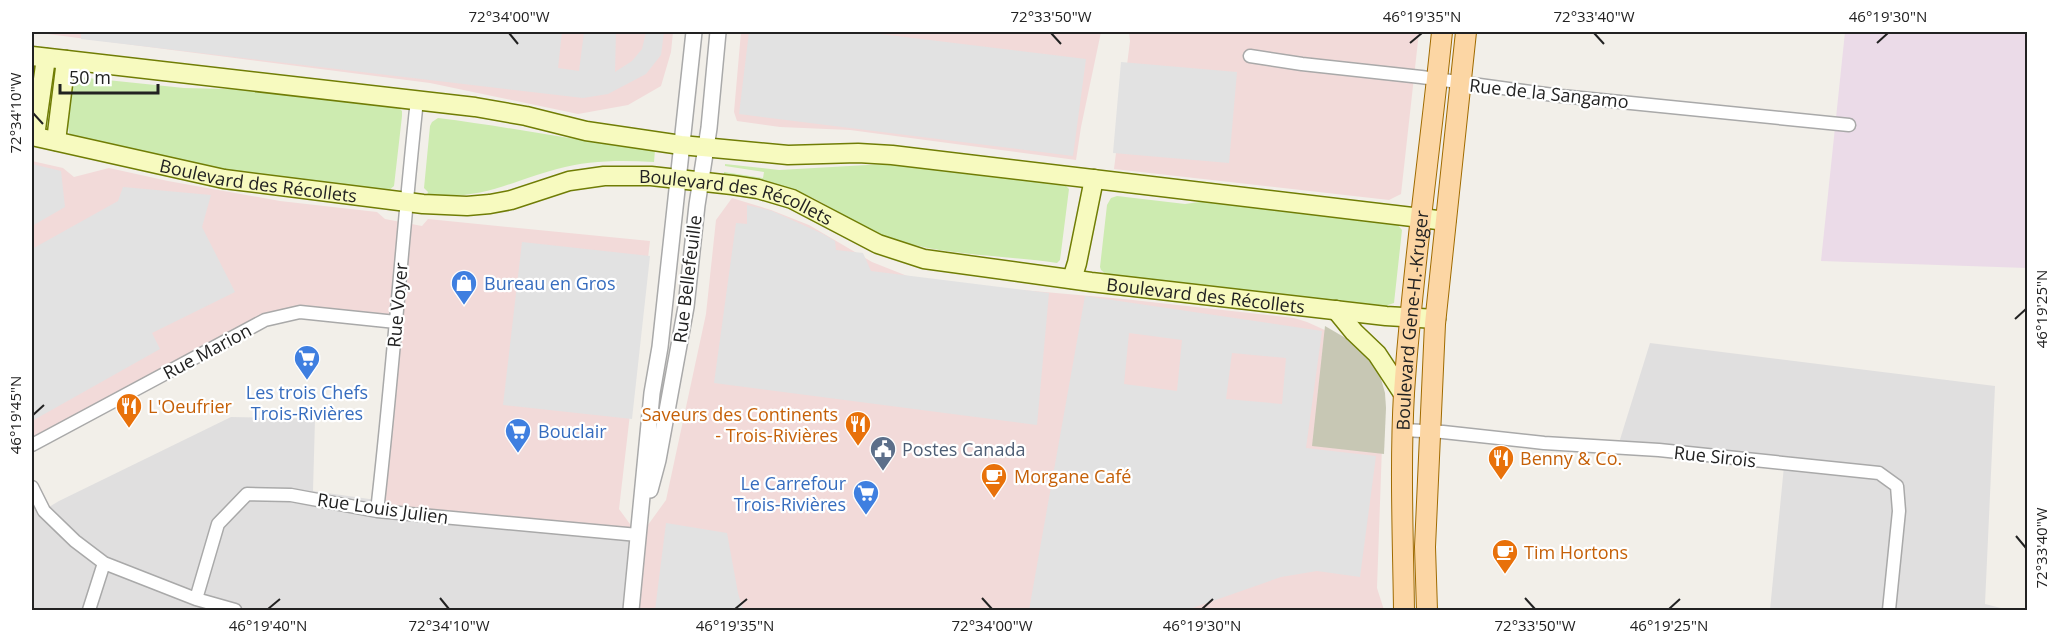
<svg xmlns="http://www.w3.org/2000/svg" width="2059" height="642" font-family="'Open Sans',sans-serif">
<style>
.residential{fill:#e0dfdf}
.commercial{fill:#f2dad9}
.industrial{fill:#ebdbe8}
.construction{fill:#c7c7b4}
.grass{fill:#cdebb0}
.parking{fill:#e2e2e2;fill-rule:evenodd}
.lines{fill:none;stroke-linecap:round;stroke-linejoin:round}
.minor-casing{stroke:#a9a9a9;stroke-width:15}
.tertiary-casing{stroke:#a9a9a9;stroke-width:18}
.secondary-casing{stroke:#707d05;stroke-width:21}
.primary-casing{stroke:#a06b00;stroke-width:22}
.minor{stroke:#fff;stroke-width:12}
.tertiary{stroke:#fff;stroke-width:15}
.secondary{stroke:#f7fabf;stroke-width:18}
.primary{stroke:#fcd6a4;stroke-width:20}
.ticks{fill:none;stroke:#222;stroke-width:2}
.labels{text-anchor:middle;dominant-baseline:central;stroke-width:4.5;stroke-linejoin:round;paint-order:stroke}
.street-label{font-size:18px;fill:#222;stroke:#fff}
.shop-label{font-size:18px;fill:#366cbe;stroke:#fff;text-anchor:start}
.food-label{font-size:18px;fill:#c56008;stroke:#fff;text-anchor:start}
.service-label{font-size:18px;fill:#4e5e75;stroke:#fff;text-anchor:start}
.neatline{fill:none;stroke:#222;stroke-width:2}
.ticks-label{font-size:15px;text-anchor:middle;fill:#222}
</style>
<rect width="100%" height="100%" fill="#f2efe9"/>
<!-- residential -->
<path class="residential" d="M1650,343l345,43 -10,218 24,6h-239l14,-144 -166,-20z
M231,417l84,2 -2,72 324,46 -8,73h-597v-123l12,23 15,-9z"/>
<!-- commercial -->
<path class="commercial" d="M32,32h641l-2,20 -10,34 -33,19 -50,9 -148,-31z
M741,32h360l-20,95 -5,33 -226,-30 -70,-3 -43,-6 -3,-9z
M1129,32h290l-18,162 -12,6 -275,-31 16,-128z
M32,161l31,7 11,9 35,-9 59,13 112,20 97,11 8,7 37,7 6,-7 222,22 -31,268 19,26 -261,-24 19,-189 -96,-10 -44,13 -224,120z
M732,198l39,12 38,15 63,37 48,19 204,18 170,19 13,4 29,13 47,83 -6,170 7,22h-752l8,-74 26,-36 40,-186 10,-94z"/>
<!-- industrial -->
<path class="industrial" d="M1845,32h182v236l-206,-7z"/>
<!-- construction -->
<path class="construction" d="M1325,326l24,14 12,11 12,14 8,14 4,14 1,15 -2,46 -72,-8z"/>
<!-- grass -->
<path class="grass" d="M78,77l106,11 79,2 135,17 4,4v5l-8,70 -6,5 -126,-15 -65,-11 -126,-29c-7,-8 -2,-52 7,-59z
M438,118c73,9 144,24 217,32l-1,12c-33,-2 -65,-2 -97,7 -51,14 -74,31 -130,26l1,-3 -4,-4 6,-62 2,-4z
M725,164l54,6 106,-6 179,20 5,5 -9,71 -3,3c-55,-8 -114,-7 -167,-25 -28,-9 -51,-27 -77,-40 -29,-13 -58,-19 -89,-23v-3l39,6 1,-6 -39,-6z
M1117,196l68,8 28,-4 184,24 5,6 -8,73 -6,2v3l-281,-33 -6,-5 -1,-3 7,-62 4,-7z"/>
<!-- parking -->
<path class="parking" d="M81,32h481l-4,36 21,3 5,-39h32l-1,40 17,-11 10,-12 4,-17h18l-3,23 -15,19 -38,20 -25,4 -502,-59z
M749,32h115l222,27 -13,97 -334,-42z
M1121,62l116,10 -8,91 -116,-10z
M32,164l29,7 4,36 -33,19z
M123,187l88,8 -9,32 33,65 -83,41 8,16 -128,72v-172l86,-48z
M747,205l25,6 51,23 12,7 1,9 27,3 8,18 178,22 -12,132 -323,-42 22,-160 11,1z
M522,242l128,14 -18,163 -129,-14z
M1085,296l237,35 -16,117 70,8 -16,121 -43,-6 -36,6 -94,33h-158zM1129,333l53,7 -5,51 -53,-7zM1232,353l54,5 -4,46 -56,-5z
M666,523l61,10 11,60 5,17h-88z"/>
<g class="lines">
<!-- minor casing -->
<g class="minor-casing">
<path id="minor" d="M1250,56l52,8 119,13 140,19 288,29
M1403,430l40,2 101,11 115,7 220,23 18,13 2,25 -10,99
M32,445l233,-125 35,-8 96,10
M32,487l12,24 31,30 29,22 92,36 39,11
M377,511c16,-137 25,-274 40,-411
M196,599l22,-75 29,-30 44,1 86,16 261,24
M89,610l15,-47"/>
</g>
<!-- tertiary casing -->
<g class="tertiary-casing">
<path id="tertiary" d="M650,490l8,-30 28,-153 11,-102 12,-77 9,-96
M631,610l21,-217 8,-46 34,-315"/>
</g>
<!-- secondary casing -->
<g class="secondary-casing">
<g id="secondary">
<path d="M32,56l443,51 51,9 60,15 95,14 107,10 70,-2 34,2 554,66"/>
<path id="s1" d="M32,136l192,43 199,25 44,2 23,-2 21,-4 58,-19 35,-5h47l81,9 26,4 34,10 86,45 46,15 167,23 295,34 50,3"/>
<path d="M35,136l11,-78"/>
<path d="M56,141l10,-81"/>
<path d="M1072,279l5,-16 17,-84"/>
<path d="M1336,310l18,22 23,22 27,41"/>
</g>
</g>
<!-- primary casing -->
<g class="primary-casing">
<g id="primary">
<path id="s2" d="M1404,610c-1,-72 -4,-145 0,-217 8,-121 26,-241 38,-361"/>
<path d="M1427,610l-2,-63 10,-223 31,-292"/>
</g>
</g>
<!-- minor -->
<use href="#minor" class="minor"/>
<!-- tertiary -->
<use href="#tertiary" class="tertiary"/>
<!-- secondary -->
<use href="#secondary" class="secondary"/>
<!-- primary -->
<use href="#primary" class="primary"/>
</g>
<!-- ticks -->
<path class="ticks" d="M509,33l9,11M1051,33l10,11M1594,33l10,11M1410,43l12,-10M1877,43l11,-10M33,113l10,11M2015,319l11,-10M33,415l11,-10M2016,536l10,12M440,598l9,11M982,598l10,11M1525,598l10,11M268,609l12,-10M735,609l12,-10M1202,609l11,-10M1669,609l11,-10"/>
<!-- icons -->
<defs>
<g id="shop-pin" transform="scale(1.35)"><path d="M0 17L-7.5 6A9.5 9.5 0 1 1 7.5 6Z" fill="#3f7fe0" stroke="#fff"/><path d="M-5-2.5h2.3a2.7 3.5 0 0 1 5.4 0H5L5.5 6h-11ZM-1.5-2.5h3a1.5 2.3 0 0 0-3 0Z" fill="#fff"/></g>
<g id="supermarket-pin" transform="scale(1.35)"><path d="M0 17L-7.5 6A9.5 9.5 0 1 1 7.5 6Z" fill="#3f7fe0" stroke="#fff"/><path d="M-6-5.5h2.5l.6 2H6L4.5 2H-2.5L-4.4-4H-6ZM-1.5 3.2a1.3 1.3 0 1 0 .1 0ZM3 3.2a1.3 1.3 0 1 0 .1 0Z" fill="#fff"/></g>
<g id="restaurant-pin" transform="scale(1.35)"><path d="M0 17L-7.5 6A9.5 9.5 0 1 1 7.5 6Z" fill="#e8710a" stroke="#fff"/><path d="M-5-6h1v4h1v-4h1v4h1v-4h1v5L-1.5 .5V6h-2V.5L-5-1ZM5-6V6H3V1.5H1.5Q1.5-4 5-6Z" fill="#fff"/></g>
<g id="civic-pin" transform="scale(1.35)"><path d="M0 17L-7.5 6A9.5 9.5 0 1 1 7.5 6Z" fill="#5c6f8a" stroke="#fff"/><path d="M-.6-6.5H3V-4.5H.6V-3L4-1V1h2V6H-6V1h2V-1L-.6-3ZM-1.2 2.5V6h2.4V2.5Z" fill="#fff"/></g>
<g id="cafe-pin" transform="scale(1.35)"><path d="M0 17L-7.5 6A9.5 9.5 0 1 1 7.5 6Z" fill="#e8710a" stroke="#fff"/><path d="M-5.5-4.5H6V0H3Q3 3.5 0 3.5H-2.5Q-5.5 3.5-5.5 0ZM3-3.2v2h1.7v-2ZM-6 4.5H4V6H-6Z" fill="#fff"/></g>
</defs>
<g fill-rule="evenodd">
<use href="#shop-pin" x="464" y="283"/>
<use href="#supermarket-pin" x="307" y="358"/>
<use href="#restaurant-pin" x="129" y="406"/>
<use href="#restaurant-pin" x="858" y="424"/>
<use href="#supermarket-pin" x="518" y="431"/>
<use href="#civic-pin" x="883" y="449"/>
<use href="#restaurant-pin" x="1501" y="458"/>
<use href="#cafe-pin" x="994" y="476"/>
<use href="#supermarket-pin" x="866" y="493"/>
<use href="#cafe-pin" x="1505" y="552"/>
</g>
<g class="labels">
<!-- street labels -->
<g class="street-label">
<text transform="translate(1549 93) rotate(6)">Rue de la Sangamo</text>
<text stroke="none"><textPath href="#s1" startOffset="231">Boulevard des Récollets</textPath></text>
<text stroke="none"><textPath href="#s1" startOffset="717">Boulevard des Récollets</textPath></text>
<text transform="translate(687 279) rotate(-83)">Rue Bellefeuille</text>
<text stroke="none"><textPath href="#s1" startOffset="1202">Boulevard des Récollets</textPath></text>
<text transform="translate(397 305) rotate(-85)">Rue Voyer</text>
<text stroke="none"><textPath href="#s2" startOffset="290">Boulevard Gene-H.-Kruger</textPath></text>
<text transform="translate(207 351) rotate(-28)">Rue Marion</text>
<text transform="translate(1715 456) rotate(6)">Rue Sirois</text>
<text transform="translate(383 508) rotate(8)">Rue Louis Julien</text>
</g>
<!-- shop labels -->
<g class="shop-label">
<text x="484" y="283">Bureau en Gros</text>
<text x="307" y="392" text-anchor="middle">Les trois Chefs<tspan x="307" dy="21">Trois-Rivières</tspan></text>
<text x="538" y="431">Bouclair</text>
<text x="846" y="483" text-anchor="end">Le Carrefour<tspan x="846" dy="21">Trois-Rivières</tspan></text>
</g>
<!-- food labels -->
<g class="food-label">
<text x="148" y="406">L'Oeufrier</text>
<text x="838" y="414" text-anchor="end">Saveurs des Continents<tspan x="838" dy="21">- Trois-Rivières</tspan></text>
<text x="1520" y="458">Benny &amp; Co.</text>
<text x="1014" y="476">Morgane Café</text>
<text x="1524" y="552">Tim Hortons</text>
</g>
<!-- service labels -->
<g class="service-label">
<text x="902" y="449">Postes Canada</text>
</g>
</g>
<!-- border -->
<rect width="2059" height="642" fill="none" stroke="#ffffff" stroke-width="66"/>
<!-- scale -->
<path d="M60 84v9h98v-9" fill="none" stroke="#222222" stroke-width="3"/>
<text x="69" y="84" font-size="18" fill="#222222" stroke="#ffffff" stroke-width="4.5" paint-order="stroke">50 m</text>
<rect x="33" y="33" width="1993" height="576" class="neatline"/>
<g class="ticks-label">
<text x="509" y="22">72°34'00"W</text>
<text x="1051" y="22">72°33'50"W</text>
<text x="1422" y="22">46°19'35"N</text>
<text x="1594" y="22">72°33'40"W</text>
<text x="1888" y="22">46°19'30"N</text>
<text transform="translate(16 113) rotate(-90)" y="5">72°34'10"W</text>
<text transform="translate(2042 309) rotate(-90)" y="5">46°19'25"N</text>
<text transform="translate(16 415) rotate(-90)" y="5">46°19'45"N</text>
<text transform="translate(2042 548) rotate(-90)" y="5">72°33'40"W</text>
<text x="268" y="631">46°19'40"N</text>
<text x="449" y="631">72°34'10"W</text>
<text x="735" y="631">46°19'35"N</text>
<text x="992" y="631">72°34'00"W</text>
<text x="1202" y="631">46°19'30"N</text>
<text x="1535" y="631">72°33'50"W</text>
<text x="1669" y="631">46°19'25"N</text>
</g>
</svg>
